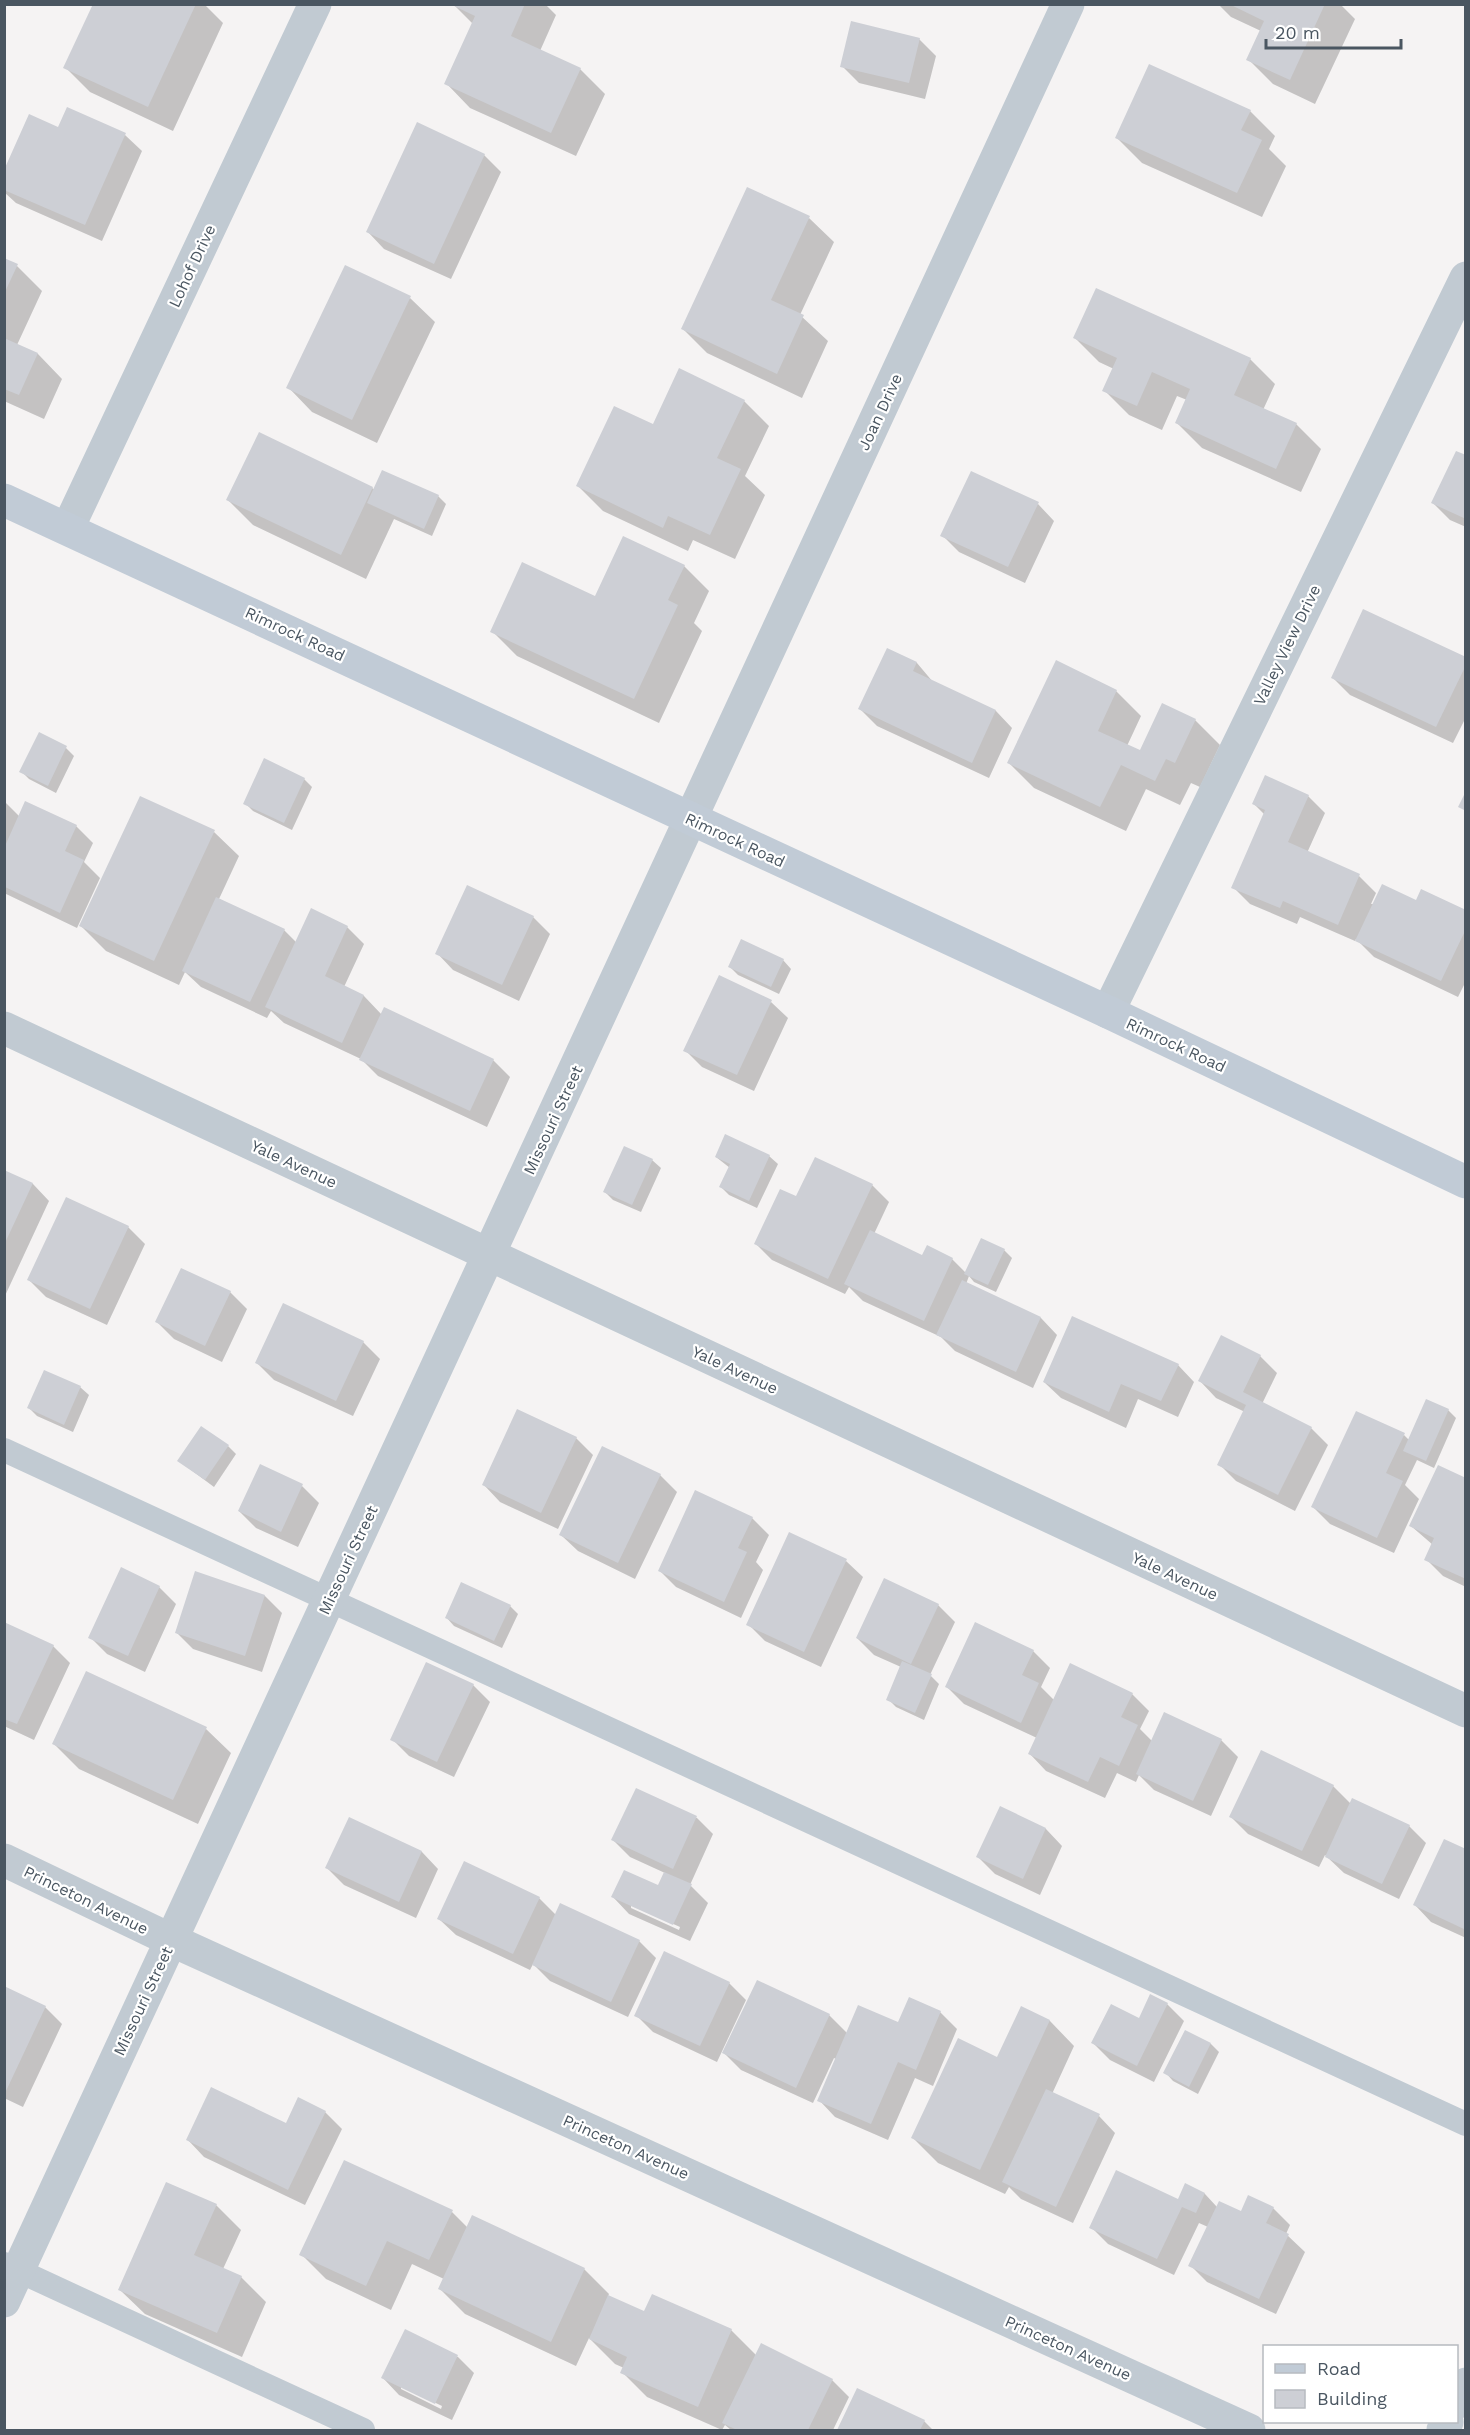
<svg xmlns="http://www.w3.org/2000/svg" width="1470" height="2435" font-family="'Work Sans',sans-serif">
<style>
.shadow{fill:#0003;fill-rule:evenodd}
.building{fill:#cdcfd5}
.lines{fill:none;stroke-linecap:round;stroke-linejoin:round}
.lane{stroke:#c1cad2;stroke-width:24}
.street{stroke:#c1cad2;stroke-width:33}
.secondary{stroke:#c1cbd6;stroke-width:33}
.labels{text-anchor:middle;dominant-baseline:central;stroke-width:4.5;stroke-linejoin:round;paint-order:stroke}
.street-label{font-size:16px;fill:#4a5661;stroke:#fff}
</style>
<rect width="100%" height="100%" fill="#f5f3f3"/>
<!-- shadow -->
<path class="shadow" d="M94,4h110l19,19 -50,108 -83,-39 -25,-25z
M453,4h92l11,11 -16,36 40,18 25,25 -29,62 -106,-48 -24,-25 27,-59z
M1218,4h122l15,15 -40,85 -42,-20 -25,-25 13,-28 -30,-14z
M919,39l17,17 -11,43 -66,-16 -17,-17z
M1250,111l25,25 -6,13 17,17 -24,51 -120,-54 -25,-25z
M59,129l66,6 17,16 -40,90 -86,-38 -12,-11v-18z
M484,155l17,17 -50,107 -67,-30 -16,-17z
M809,218l25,24 -34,73 28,26 -26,57 -95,-45 -24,-24z
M4,260l13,6 25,25 -25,54 21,9 24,25 -18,40 -40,-18z
M410,298l25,24 -58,121 -65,-31 -24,-25z
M1075,338l175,21 25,25 -12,26 33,14 25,25 -20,43 -99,-44 -25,-25 10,-23 -10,-4 -15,34 -33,-15 -25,-25 10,-21 -15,-7z
M744,401l25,25 -24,50 20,19 -30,64 -42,-19 -5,11 -85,-40 -25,-25 75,-60z
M1466,457v70l-16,-7 -17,-17z
M372,488l3,2 63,6 8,8 -14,32 -38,-17 -28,60 -113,-54 -25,-25z
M1038,504l16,17 -29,62 -66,-31 -17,-17z
M684,566l25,25 -15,32 8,8 -43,92 -142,-67 -25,-25 104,-33z
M888,650l29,13 16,19 63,29 16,17 -23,50 -112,-52 -17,-17z
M1466,658v59l-13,26 -103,-48 -17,-17z
M1116,691l25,25 -14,30 14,6 54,-32 25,25 -20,42 -9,-4 -11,22 -34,-16 -20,42 -92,-43 -25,-25z
M40,734l26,14 8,8 -18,37 -27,-14 -8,-8z
M1266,777l42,19 17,17 -18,40 52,23 17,17 -5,11 46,-2 49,10v69l-8,16 -84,-40 -18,-18 -1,2 -55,-24 -3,7 -47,-20 -17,-17 32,-72 -11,-11z
M304,779l8,8 -20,43 -39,-19 -8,-8z
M4,801l16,16 56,9 17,17 -9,19 16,16 -23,50 -73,-35z
M214,832l25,24 -20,43 65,31 13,13 50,-16 17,17 -20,43 20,9 18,19 111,45 17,17 -23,50 -109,-51 -17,-17 -77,-36 -13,-12 -4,7 -66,-31 -16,-15 -6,13 -73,-34 -25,-25z
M533,917l17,17 -31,67 -66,-31 -16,-17z
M783,960l8,9 -12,25 -41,-19 -8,-8z
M771,1002l17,16 -34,73 -52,-24 -17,-17z
M769,1156l9,8 -21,44 -28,-13 -8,-8 9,-19 -14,-11z
M652,1160l9,8 -20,44 -28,-12 -8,-8z
M4,1171l29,13 16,17 -45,97z
M872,1185l17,17 -15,32 49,23 29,2 14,14 38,-23 8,8 -16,34 -22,-10 -5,-6 -3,8 75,34 16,17 -24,53 -78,-37 -14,-14 -78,-36 -14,-14 -4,7 -73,-34 -16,-16 41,-46z
M128,1227l17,17 -38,81 -61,-28 -17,-17z
M230,1292l17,17 -25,53 -48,-23 -17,-17z
M363,1342l17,17 -27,57 -79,-36 -17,-17z
M1260,1356l17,17 -15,31 49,24 17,17 -33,66 -59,-30 -17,-17 26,-52 -29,-14 -16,-17z
M1178,1365l16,17 -16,35 -40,-18 -12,29 -65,-30 -17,-16z
M45,1372l35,15 9,8 -16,37 -36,-16 -8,-8z
M1448,1410l8,8 -22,50 -17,-8 -12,25 14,14 -25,54 -64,-29 -17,-17 91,-72 5,5z
M576,1438l17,17 -35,74 -58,-27 -16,-17z
M228,1446l8,8 -22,33 -35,-26z
M660,1475l17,17 -42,87 -57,-28 -17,-16z
M1466,1479v108l-23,-11 -17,-17 7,-14 -22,-19z
M302,1486l17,17 -21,44 -42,-19 -17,-17z
M752,1518l17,17 -13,27 7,8 -22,48 -65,-31 -16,-16z
M846,1561l17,16 -42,90 -56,-26 -17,-17z
M121,1569l38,18 17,17 -31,68 -38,-18 -17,-17z
M196,1573l69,23 17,17 -20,59 -69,-23 -17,-17z
M938,1605l17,17 -25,53 9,9 -15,36 -28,-13 -8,-8 13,-32 -27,-12 -17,-17z
M510,1606l8,8 -16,34 -48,-22 -8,-9z
M4,1624l49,22 17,17 -36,77 -30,-14z
M1033,1651l17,17 -9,19 14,14 77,-7 17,17 -9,18 12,12 69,-1 17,17 -27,59 -57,-26 -15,-15 -3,7 -19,-9 -12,25 -59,-27 -16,-17 7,-16 -73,-34 -17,-17z
M473,1685l17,17 -36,75 -45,-21 -17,-17z
M206,1729l25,24 -33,71 -119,-55 -25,-25z
M1333,1786l18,18 58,22 17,17 -27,56 -55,-26 -19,-18 -6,12 -71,-33 -17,-17z
M637,1790l60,28 16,16 -23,51 18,18 -18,38 -61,-27 -16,-17 46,-10 6,-14 -35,-16 -17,-17zM631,1905l49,22 -1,3 -48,-22z
M1001,1808l45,21 16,17 -22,49 -45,-21 -17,-17z
M350,1819l72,33 16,17 -22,49 -72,-33 -17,-17z
M1466,1851v87l-35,-16 -16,-17z
M539,1898l17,17 83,26 17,17 -28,59 -78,-36 -17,-17 -3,6 -74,-35 -17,-16z
M729,1983l17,17 -29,62 -64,-30 -17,-17z
M4,1988l41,19 17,17 -39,83 -19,-9z
M1167,2004l17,17 -30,61 -44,-22 -17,-17z
M1022,2008l28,13 24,25 -22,48 47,22 16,17 -42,90 -52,-24 -12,-12 -4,7 -67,-31 -25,-25 85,-79z
M940,2012l17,17 -24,57 -18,-8 -27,62 -53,-23 -16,-17 17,-41 -2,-1 -21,45 -72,-33 -17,-17 105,-38 18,18 52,-9z
M1186,2032l25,12 8,8 -21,42 -25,-13 -8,-9z
M325,2112l17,17 -37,76 -101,-48 -16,-17 99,-15z
M1186,2185l19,9 12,13 24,6 32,-5 17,17 -4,9 19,18 -29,62 -69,-32 -17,-17 18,-38 -9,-4 -25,52 -66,-31 -17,-17 87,-26z
M216,2205l25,25 -18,39 18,8 25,25 -24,55 -97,-43 -25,-24z
M452,2212l16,16 116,41 25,25 -1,2 37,17 8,-17 78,34 25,25 76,25 17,17 -16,33h-102l-6,-5 -3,5 -75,-33 -25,-25 2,-4 -9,-4 -26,-26 -13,28 -111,-52 -25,-25 4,-10 -32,-15 -21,46 -65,-31 -25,-25z
M405,2331l53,26 16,16 -22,47 -53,-25 -16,-17zM401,2386l41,20 -1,3 -40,-20z
M857,2390l67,31 9,9h-94z"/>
<!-- building -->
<path class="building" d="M93,4h103l-48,103 -85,-39z
M450,4h75l-14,32 70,32 -30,65 -107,-49 31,-68z
M1229,4h96l-35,76 -44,-20 18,-39z
M851,21l69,17 -11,45 -69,-16z
M1149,64l102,46 -10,20 21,10 -25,53 -122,-55z
M67,107l59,26 -41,92 -81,-35v-20l25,-56 29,13z
M417,122l68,32 -51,110 -68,-32z
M747,187l63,29 -39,84 33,15 -27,59 -96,-45z
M4,258l14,6 -14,30z
M345,265l66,31 -59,124 -66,-32z
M1096,288l155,70 -17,37 63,28 -21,46 -101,-46 15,-34 -38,-17 -15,34 -35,-15 15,-33 -44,-20z
M4,338l34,15 -19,42 -15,-6z
M679,368l66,32 -28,58 24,11 -31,66 -42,-19 -5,12 -87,-42 38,-80 39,18z
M259,432l114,55 -32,68 -115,-55z
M1456,451l10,4v64l-35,-16z
M382,470l57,25 -15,34 -57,-26z
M971,471l68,31 -31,65 -68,-31z
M623,536l62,29 -17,35 10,5 -44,94 -144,-67 32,-70 73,34z
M1363,609l103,48v8l-30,62 -105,-49z
M887,648l30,14 -4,9 83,39 -24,53 -114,-54z
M1056,660l61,30 -19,41 42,19 22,-47 34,16 -21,44 -9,-4 -11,22 -34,-16 -21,42 -93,-44z
M39,732l28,14 -19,40 -29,-14z
M264,758l41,20 -21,45 -41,-19z
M1265,775l44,20 -21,47 72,32 -22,51 -55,-24 -3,7 -49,-20 34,-78 -13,-6z
M1466,791v20l-8,-4z
M140,796l75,34 -61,131 -75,-35z
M25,801l52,24 -12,26 19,9 -24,53 -55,-26v-41z
M1382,884l34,16 5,-11 45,21v19l-25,52 -86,-40z
M467,885l67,31 -32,69 -67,-31z
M216,897l69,32 -35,73 -68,-31z
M311,908l37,18 -23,50 39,19 -22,48 -77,-36z
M741,939l43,20 -13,28 -43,-20z
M719,975l53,25 -35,75 -54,-24z
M384,1007l110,52 -24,52 -111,-51z
M725,1134l45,21 -21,46 -30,-14 11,-23 -15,-7z
M624,1146l29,13 -21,46 -29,-13z
M815,1157l58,27 -45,95 -74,-35 26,-55 16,7z
M4,1170l29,13 -29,62z
M66,1197l63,29 -39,83 -63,-29z
M870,1230l52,25 5,-10 26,13 -29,63 -80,-37z
M981,1238l24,11 -17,36 -24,-11z
M181,1268l50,23 -26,55 -50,-24z
M962,1280l79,37 -25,55 -80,-37z
M283,1303l81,38 -28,60 -81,-38z
M1072,1316l107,48 -18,37 -40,-17 -12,28 -66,-30z
M1221,1335l40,20 -18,37 69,35 -34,68 -61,-30 29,-60 -48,-24z
M44,1370l37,16 -17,39 -37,-17z
M1426,1399l23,10 -23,52 -23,-10z
M517,1409l60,28 -36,76 -59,-28z
M1356,1411l49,22 -19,40 17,8 -26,57 -66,-31z
M201,1426l28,19 -24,35 -28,-19z
M602,1446l59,28 -43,89 -59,-28z
M260,1464l43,20 -22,48 -43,-21z
M1438,1465l28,13v101l-42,-19 10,-22 -25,-12z
M695,1490l58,27 -15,31 9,4 -23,50 -66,-31z
M789,1532l58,27 -43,93 -58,-27z
M121,1567l39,19 -32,70 -40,-18z
M195,1571l70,24 -20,61 -70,-23z
M884,1578l55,26 -28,60 -55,-26z
M461,1582l50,23 -17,36 -49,-23z
M4,1622l50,23 -37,79 -13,-5z
M975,1622l59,28 -12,25 17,8 -18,40 -76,-36z
M902,1661l30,13 -17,39 -29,-13z
M426,1662l48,22 -37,78 -47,-22z
M1070,1663l63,30 -12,24 17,8 -19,41 -19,-9 -12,25 -60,-28z
M86,1671l121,56 -34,73 -121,-56z
M1164,1712l58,27 -29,62 -57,-27z
M1261,1750l73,35 -32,66 -73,-34z
M636,1788l61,28 -24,53 -62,-29z
M1352,1798l58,27 -28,59 -57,-27z
M1000,1806l46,22 -23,51 -47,-22z
M349,1817l73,34 -23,51 -74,-34z
M1444,1839l22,10v81l-53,-25z
M464,1861l76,36 -27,57 -76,-35z
M624,1870l34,15 6,-13 28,12 -19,41 -62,-28z
M560,1903l80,37 -29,62 -79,-37z
M664,1951l66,31 -30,64 -66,-30z
M757,1980l73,34 -34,74 -74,-35z
M4,1986l42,20 -40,85 -2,-1z
M1150,1994l18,9 -31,63 -46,-23 20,-39 28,14z
M909,1997l32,14 -25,59 -18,-8 -27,62 -54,-23 41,-96 40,17z
M1021,2006l29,14 -70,150 -69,-32 47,-100 39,19z
M1185,2030l26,13 -22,44 -26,-14z
M211,2087l75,36 12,-26 28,14 -38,79 -102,-50z
M1046,2089l54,25 -44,93 -54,-25z
M344,2160l109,50 -24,50 -42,-19 -21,45 -67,-31z
M1116,2170l62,29 7,-16 20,10 -9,20 -14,-6 -25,52 -68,-31z
M166,2182l51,22 -23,51 48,21 -25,57 -99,-43z
M1248,2195l26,12 -8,16 23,11 -30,65 -71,-33 31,-65 22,10z
M472,2215l113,53 -34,74 -113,-53z
M652,2294l80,35 -34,78 -78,-34 7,-16 -38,-18 19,-44 36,16z
M405,2329l53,26 -23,49 -54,-26z
M761,2343l72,36 -25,51h-71l-15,-7z
M857,2388l68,32 -5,10h-83z"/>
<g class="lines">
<!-- lane -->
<path class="lane" d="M4,1450l1462,674
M4,2264l359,166"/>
<!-- street -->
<path class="street" d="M68,528l247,-524
M1108,1012l358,-734
M4,1028l1462,683
M4,1860l167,80 1078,490
M4,2301l1064,-2297
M1456,2403l10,-19
M1443,2430l4,-8"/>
<!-- secondary -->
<path class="secondary" d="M4,500l1104,512 358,170"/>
</g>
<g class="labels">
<!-- street labels -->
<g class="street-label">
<text transform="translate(192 266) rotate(-65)">Lohof Drive</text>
<text transform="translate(880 412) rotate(-65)">Joan Drive</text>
<text transform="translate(295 634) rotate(25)">Rimrock Road</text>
<text transform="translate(1287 645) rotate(-64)">Valley View Drive</text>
<text transform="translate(735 840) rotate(25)">Rimrock Road</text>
<text transform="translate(1176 1045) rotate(25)">Rimrock Road</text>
<text transform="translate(553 1120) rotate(-65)">Missouri Street</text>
<text transform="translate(294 1164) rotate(25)">Yale Avenue</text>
<text transform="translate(735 1370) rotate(25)">Yale Avenue</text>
<text transform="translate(348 1560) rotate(-65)">Missouri Street</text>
<text transform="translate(1175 1576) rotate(25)">Yale Avenue</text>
<text transform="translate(86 1900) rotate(26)">Princeton Avenue</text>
<text transform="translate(143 2001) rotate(-65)">Missouri Street</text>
<text transform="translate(626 2147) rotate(24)">Princeton Avenue</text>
<text transform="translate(1068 2348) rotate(24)">Princeton Avenue</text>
</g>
</g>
<!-- border -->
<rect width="1470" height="2435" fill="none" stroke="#4a5661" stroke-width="12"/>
<!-- legend -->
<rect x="1263" y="2345" width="195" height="78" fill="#ffffff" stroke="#b7bbc0" stroke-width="1.5"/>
<rect x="1275" y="2364" width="30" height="9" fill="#c1cbd6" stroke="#b7bbc0" stroke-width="1.5"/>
<text x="1317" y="2375" font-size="18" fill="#4a5661">Road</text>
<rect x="1275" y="2390" width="30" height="18" fill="#cdcfd5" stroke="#b7bbc0" stroke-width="1.5"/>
<text x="1317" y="2405" font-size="18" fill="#4a5661">Building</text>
<!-- scale -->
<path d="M1266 39v9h135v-9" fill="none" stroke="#4a5661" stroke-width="3"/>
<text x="1275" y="39" font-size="18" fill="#4a5661" stroke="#ffffff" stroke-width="4.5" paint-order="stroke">20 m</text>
</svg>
